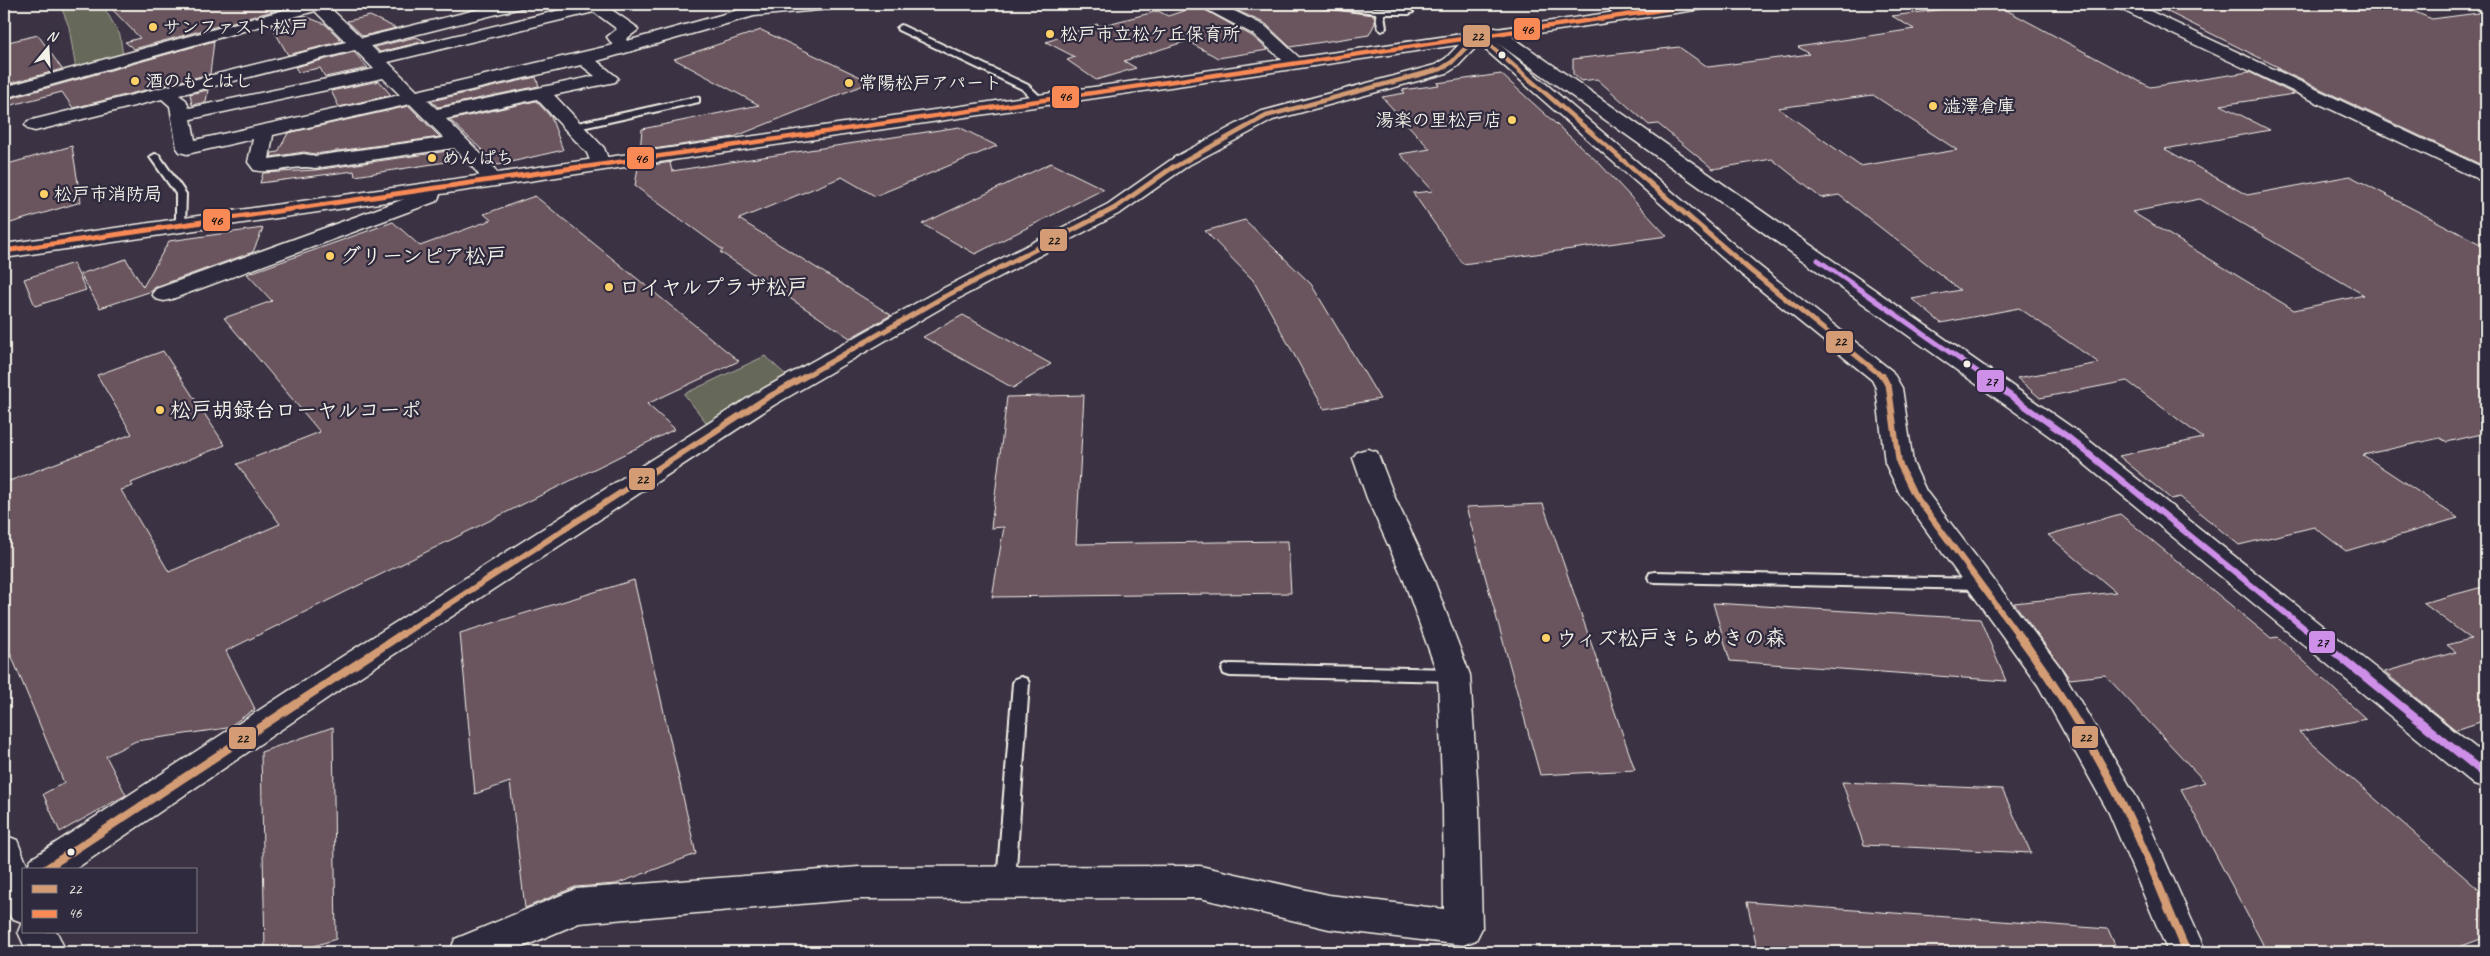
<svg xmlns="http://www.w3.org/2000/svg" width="2490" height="956" font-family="Caveat,'Klee One',sans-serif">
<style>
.green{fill:#66685a;stroke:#adaca1}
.building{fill:#6b545e;stroke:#f4f1e8;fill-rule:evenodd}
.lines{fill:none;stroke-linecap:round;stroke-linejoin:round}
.service-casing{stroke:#f4f1e8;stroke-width:4}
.minor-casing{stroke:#f4f1e8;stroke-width:3}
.tertiary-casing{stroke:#f4f1e8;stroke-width:3}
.secondary-casing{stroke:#f4f1e8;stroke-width:3}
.service{fill:#2f2a3d;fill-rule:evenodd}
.minor{fill:#2f2a3d;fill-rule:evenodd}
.tertiary{fill:#2f2a3d;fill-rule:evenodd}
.secondary{fill:#2f2a3d;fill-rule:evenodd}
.bus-1-far3-casing{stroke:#2f2a3d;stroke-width:7}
.bus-1-far2-casing{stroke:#2f2a3d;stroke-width:8}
.bus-1-far1-casing{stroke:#2f2a3d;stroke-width:10}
.bus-1-casing{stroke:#2f2a3d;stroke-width:12}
.bus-2-far1-casing{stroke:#2f2a3d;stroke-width:7}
.bus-2-casing{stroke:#2f2a3d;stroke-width:8}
.bus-3-far2-casing{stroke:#2f2a3d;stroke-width:8}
.bus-3-far1-casing{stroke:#2f2a3d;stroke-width:10}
.bus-3-casing{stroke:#2f2a3d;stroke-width:12}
.bus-1-far3{stroke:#d39c74;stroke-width:4.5}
.bus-1-far2{stroke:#d39c74;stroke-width:5}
.bus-1-far1{stroke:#d39c74;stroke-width:6}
.bus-1{stroke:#d39c74;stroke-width:8}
.bus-2-far1{stroke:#f98a56;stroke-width:4.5}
.bus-2{stroke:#f98a56;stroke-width:5}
.bus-3-far2{stroke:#ce8fe9;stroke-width:5}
.bus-3-far1{stroke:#ce8fe9;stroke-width:6}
.bus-3{stroke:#ce8fe9;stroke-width:8}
.poi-dot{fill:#ffd166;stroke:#2f2a3d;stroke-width:2}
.bus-dot{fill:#f4f1e8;stroke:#2f2a3d;stroke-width:2}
.labels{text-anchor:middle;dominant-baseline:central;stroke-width:4.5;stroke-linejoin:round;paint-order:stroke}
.far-poi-label{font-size:18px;font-weight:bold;fill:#f4f1e8;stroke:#2f2a3d;text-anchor:start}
.poi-label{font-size:21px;font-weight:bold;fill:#f4f1e8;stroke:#2f2a3d;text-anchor:start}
.line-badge{stroke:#2f2a3d;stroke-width:2}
.pale-badge-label{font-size:14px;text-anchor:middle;font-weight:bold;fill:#111}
</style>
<rect width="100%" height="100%" fill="#3b3244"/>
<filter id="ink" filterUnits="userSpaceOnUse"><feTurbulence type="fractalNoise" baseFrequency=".02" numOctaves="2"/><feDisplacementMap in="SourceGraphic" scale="10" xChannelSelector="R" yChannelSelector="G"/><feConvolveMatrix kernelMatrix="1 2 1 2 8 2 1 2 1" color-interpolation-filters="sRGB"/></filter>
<g filter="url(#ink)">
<!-- green -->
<path class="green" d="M60,4h42l18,31 3,21 -47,14 -7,-43z
M765,356l23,21 -79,49 -25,-32z"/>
<!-- building -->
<path class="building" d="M107,4h171l6,4 -150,41 -9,-7 15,-4z
M1240,4h45l89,11 1,8 -6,12 -79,12 -24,-23 -30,-14z
M1981,4h14l155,83 99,-15 45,22 -73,11 49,25 -105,19 82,46 103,-19 136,71v186l-39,9 -7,-4 -77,17 95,63 -112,33 -32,-24 -75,18 -59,-48 -9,2 -52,-43 84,-18 -76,-57 -87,17 -23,-20 82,-15 -80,-55 -78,15 -29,-24 48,-9 -121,-95 -18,3 -49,-39 -59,10 -55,-45 -9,1 -52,-46 -16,2 -8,-7v-15l106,-12 29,20 102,-13 -12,-7 116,-18 -22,-13zM1873,95l84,55 -97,16 -82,-58zM2200,199l164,96 -70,15 -162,-98z
M2152,4h134l6,3 23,-3h81l36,15 54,-7v155l-210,-99h4z
M1198,6l54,30 16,14 -50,8 -31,-17 -63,20 12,7 -40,12 -29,-20 8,-3 -29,-15 51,-18 3,2 58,-15 10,5z
M304,16l21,8 17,17 -54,14 -17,-30z
M370,16l26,12 -33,8 -16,-15z
M761,30l110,52 -137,55 -94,14 2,-22 117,-24 -85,-46z
M38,35l24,34 -58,16v-42z
M416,37l9,4 -45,11 -5,-5z
M214,41l-4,33 -137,34 -11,-16 -58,15v-7z
M354,52l14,16 -43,9 -5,-9 -22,4 -3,-5z
M1501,74l99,90 67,72 -204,28 -50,-71 20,-2 -33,-37 30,-5 -48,-52 23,-4 -3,-3 37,-5 -2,-2z
M536,77l3,9 -101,21 -7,-6z
M379,81l12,14 -52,12 -8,-16z
M208,90l-2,12 -14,3 -2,-11z
M536,101l15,16 12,33 -65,15 -48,-45z
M409,106l31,31 -125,17 -11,-2 -33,5 1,-4 6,-1 10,-19z
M959,127l38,19 -122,50 -33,-19 -103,42 152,96 -41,23 -130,-86 3,-2 -88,-64 3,-19 34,-5 -2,1 2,8z
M72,146l9,56 -77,23v-60z
M448,151l-2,11 -91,14 -1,-5 -94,12 3,-10 52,-3z
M1051,163l53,26 -129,65 -53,-30z
M535,196l204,165 -92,43 28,25 -449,222 29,58 -28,19 -91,13 -30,15 20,39 -66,37 -17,-38 21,-11 -60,-145v-155l128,-49 -35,-59 66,-24 62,94 -94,38 2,3 -12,4 48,82 111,-48 -43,-60 83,-32 -96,-114 48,-17 -25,-27 146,-52 27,24 71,-26 -7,-6z
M1245,220l66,64 69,115 -56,10 -71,-129 -48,-49z
M263,228l-10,24 -98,35 -3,4 -52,17 -20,-34 46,-15 17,28 26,-46z
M73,263l13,27 -51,16 -11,-27z
M963,315l88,49 -38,24 -90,-51z
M1084,395l-8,149 212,-3 3,52 -299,4 12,-70 -13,1 16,-131z
M1543,504l92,266 -95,5 -74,-268z
M2120,514l151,124 7,-1 88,82 -67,13 187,164v41l-40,15h-179l-86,-163 24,-7 -100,-107 -35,4 -56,-76 102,-11 -68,-57z
M634,580l62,274 -80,30 -41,3 -50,21 -15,-126 -35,12 -15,-161z
M2486,586v134l-30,10 -72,-58 72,-20 -9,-7 24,-6 -48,-36z
M1713,603l267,16 26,62 -276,-20z
M333,727l3,212 -41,13h-30l-4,-200z
M1842,782l160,7 29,64 -167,-8z
M1747,902l361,27 10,23h-360z"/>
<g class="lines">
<!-- service casing -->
<g class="service-casing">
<path id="service" d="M1312,4l97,6 4,2 -4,2h-25l2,14 -4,3 -4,-3 -2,-15 -60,-7z
M901,25l127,60 16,15 -8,2 -14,-13 -124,-59 -1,-2z
M696,97l3,1v4l-126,28 -5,-3 5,-3z
M155,154l4,1 27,39 -1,33 -4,1 -5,-3v-31l-26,-37z
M1655,572l325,7 5,1 2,4 -2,4 -5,1 -325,-7 -5,-1 -2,-4 2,-4z
M1230,664l224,5 6,2 2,4 -2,4 -6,2 -224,-5 -6,-2 -2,-4 2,-4z
M1021,677l6,2 2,4 -14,199 -2,6 -7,2 -7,-2 -2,-6 16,-199 2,-4z"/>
</g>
<!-- minor casing -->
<g class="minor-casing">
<path id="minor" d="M306,4h25l-2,3 33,31 138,-34h27l-2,3 -154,39 8,8 206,-50h18l32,22 3,4 -12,9 1,2 126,-35 85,-2 -2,3 -6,2 -76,7 -157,45 21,17 -3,4 -61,13 50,53 6,16 -3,4 -7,2 -7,-2 -6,-15 -50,-54 -91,20 46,46 9,14 -3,4 -7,2 -7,-2 -7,-11 -23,-24 -139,20c-20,-4 -41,7 -61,2l-6,-8 5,-23 -66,15 -7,-2 -3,-4 -7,-42 -8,-7 -127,32 -7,-2 -3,-4 3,-4 318,-79 -31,-31 -311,87v-11zM594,12l23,17 -10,8 6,8 -196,46 -29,-29zM355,50l19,19 -185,39 -3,-8 -7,-5zM581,65l14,11 -158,33 -10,-9zM383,78l17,17 -205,45 -4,-21zM410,104l34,34 -129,18 -11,-2 -35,5 4,-24z
M1200,4h20l45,22 39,36 -3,4h-12l-36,-32 -51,-27z
M1604,4h19l14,10 -2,4c-11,2 -25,-5 -31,-14z
M1478,30l6,1 274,234 134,106 10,17 11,75 13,28 134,176 78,133 68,152h-38l-59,-139 -71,-128 -138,-191 -15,-31 -9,-75 -4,-8 -130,-105 -263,-231 -21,22 -11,7 -174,47 -84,45 -67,47 -172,91 -176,102 -442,290 -258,175h-48l5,-11 279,-182 446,-284 178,-100 174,-89 67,-47 84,-45 176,-47 11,-7 26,-27z
M433,182l7,2 3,4 -6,13 -265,98 -8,2 -8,-2 -4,-5 4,-5 265,-96 5,-9z
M1367,449l10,3 18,46 38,80 37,97 9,133 3,120 -6,12 -13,5 -134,-16 -129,-31 -341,1 -280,24 -68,29h-61l5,-13 121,-50 283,-22 341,-1 129,29 115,14 -1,-101 -5,-133 -35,-97 -36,-80 -14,-40 4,-6z"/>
</g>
<!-- tertiary casing -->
<g class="tertiary-casing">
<path id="tertiary" d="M2114,4h21l351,165v14l-370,-176z
M1495,28l6,1 576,402 409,325v33l-12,-4 -415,-342 -570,-406 -3,-4 3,-4z
M4,835l13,5 12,30h-5v62h33l9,20h-39l-9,-20 4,-10 -11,-4 -7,-16z"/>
</g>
<!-- secondary casing -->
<g class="secondary-casing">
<path id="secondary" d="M1670,4h40l-2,3 -6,2 -1698,249v-14z"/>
</g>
<!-- service -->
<use href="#service" class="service"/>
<!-- minor -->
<use href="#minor" class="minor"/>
<!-- tertiary -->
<use href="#tertiary" class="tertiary"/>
<!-- secondary -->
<use href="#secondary" class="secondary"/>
<!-- bus-1-far3 casing -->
<g class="bus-1-far3-casing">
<path id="bus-1-far3" d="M1171,169l95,-53 175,-47 11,-7 26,-27 155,134"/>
</g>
<!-- bus-1-far2 casing -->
<g class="bus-1-far2-casing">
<path id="bus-1-far2" d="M1631,167l119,103 133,107
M804,377l138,-79 173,-90 58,-41"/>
</g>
<!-- bus-1-far1 casing -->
<g class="bus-1-far1-casing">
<path id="bus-1-far1" d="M1883,376l6,12 10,75 15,31 105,142
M400,636l365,-237 41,-23"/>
</g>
<!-- bus-1 casing -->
<g class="bus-1-casing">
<path id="bus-1" d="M2018,634c41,55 76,114 107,175 23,46 41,96 62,143
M44,870l358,-236"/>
</g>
<!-- bus-2-far1 casing -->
<g class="bus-2-far1-casing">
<path id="bus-2-far1" d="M571,169l1131,-165"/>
</g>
<!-- bus-2 casing -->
<g class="bus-2-casing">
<path id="bus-2" d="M4,251l576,-84"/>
</g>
<!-- bus-3-far2 casing -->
<g class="bus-3-far2-casing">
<path id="bus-3-far2" d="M1818,260l167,117"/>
</g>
<!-- bus-3-far1 casing -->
<g class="bus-3-far1-casing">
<path id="bus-3-far1" d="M1983,376l85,61 246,199"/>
</g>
<!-- bus-3 casing -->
<g class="bus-3-casing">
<path id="bus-3" d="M2312,634l174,141"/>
</g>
<!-- bus-1-far3 -->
<use href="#bus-1-far3" class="bus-1-far3"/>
<!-- bus-1-far2 -->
<use href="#bus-1-far2" class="bus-1-far2"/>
<!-- bus-1-far1 -->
<use href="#bus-1-far1" class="bus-1-far1"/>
<!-- bus-1 -->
<use href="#bus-1" class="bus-1"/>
<!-- bus-2-far1 -->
<use href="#bus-2-far1" class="bus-2-far1"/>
<!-- bus-2 -->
<use href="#bus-2" class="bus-2"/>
<!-- bus-3-far2 -->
<use href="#bus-3-far2" class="bus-3-far2"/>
<!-- bus-3-far1 -->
<use href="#bus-3-far1" class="bus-3-far1"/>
<!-- bus-3 -->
<use href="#bus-3" class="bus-3"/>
</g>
</g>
<!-- markers -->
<g class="poi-dot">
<circle cx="153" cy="27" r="5"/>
<circle cx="1050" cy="34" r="5"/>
<circle cx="135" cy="81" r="5"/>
<circle cx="849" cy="83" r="5"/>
<circle cx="1933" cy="106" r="5"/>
<circle cx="1512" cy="120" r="5"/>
<circle cx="432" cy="158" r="5"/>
<circle cx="44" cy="194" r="5"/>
<circle cx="330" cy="256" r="5"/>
<circle cx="609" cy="287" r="5"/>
<circle cx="160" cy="410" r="5"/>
<circle cx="1546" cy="638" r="5"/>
</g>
<g class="bus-dot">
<circle cx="1502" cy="55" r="4.5"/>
<circle cx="1967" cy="364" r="4.5"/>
<circle cx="71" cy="852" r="4.5"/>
</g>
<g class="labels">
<!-- far-poi labels -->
<g class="far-poi-label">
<text x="163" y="27">サンファスト松戸</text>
<text x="1060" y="34">松戸市立松ケ丘保育所</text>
<text x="145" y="81">酒のもとはし</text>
<text x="859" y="83">常陽松戸アパート</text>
<text x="1943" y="106">澁澤倉庫</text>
<text x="1502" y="120" text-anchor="end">湯楽の里松戸店</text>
<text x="442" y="158">めんぱち</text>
<text x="54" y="194">松戸市消防局</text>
</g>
<!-- poi labels -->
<g class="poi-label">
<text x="340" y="256">グリーンピア松戸</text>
<text x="619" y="287">ロイヤルプラザ松戸</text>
<text x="170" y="410">松戸胡録台ローヤルコーポ</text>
<text x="1556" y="638">ウィズ松戸きらめきの森</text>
</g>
</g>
<g class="line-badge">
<rect x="1513" y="17" width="28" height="24" rx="5" fill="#f98a56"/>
<rect x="1462" y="24" width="29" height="24" rx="5" fill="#d39c74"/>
<rect x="1051" y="85" width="29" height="24" rx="5" fill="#f98a56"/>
<rect x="626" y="146" width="29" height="24" rx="5" fill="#f98a56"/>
<rect x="202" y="208" width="29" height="24" rx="5" fill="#f98a56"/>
<rect x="1039" y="228" width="29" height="24" rx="5" fill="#d39c74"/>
<rect x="1825" y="330" width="29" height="24" rx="5" fill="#d39c74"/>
<rect x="1976" y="369" width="29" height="24" rx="5" fill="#ce8fe9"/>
<rect x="628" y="467" width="28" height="24" rx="5" fill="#d39c74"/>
<rect x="2308" y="630" width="28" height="24" rx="5" fill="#ce8fe9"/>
<rect x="2071" y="725" width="28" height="24" rx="5" fill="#d39c74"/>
<rect x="228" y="726" width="29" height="24" rx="5" fill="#d39c74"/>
</g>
<g class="pale-badge-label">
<text x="1527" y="34">46</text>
<text x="1477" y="41">22</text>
<text x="1065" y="101">46</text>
<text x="641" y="163">46</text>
<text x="216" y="225">46</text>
<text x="1053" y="245">22</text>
<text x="1840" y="346">22</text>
<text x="1991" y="386">27</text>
<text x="642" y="484">22</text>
<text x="2322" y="647">27</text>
<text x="2085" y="742">22</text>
<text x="242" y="743">22</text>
</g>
<!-- margin -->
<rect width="2490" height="956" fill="none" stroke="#2f2a3d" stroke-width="20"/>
<rect x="10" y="10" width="2470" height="936" fill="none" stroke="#f4f1e8" stroke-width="2" filter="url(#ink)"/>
<!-- legend -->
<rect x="22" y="868" width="175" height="65" fill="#2f2a3d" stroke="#7e7a81"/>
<rect x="32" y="885" width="25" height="8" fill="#d39c74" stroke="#7e7a81"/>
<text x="68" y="894" font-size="15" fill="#f4f1e8">22</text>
<rect x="32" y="910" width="25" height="8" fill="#f98a56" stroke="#7e7a81"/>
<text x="68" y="918" font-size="15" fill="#f4f1e8">46</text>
<!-- north arrow -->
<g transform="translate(48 48) rotate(18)" stroke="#2f2a3d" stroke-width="4" paint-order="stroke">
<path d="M0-4L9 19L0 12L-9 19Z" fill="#f4f1e8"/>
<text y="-8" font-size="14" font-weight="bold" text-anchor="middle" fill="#f4f1e8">N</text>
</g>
</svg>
